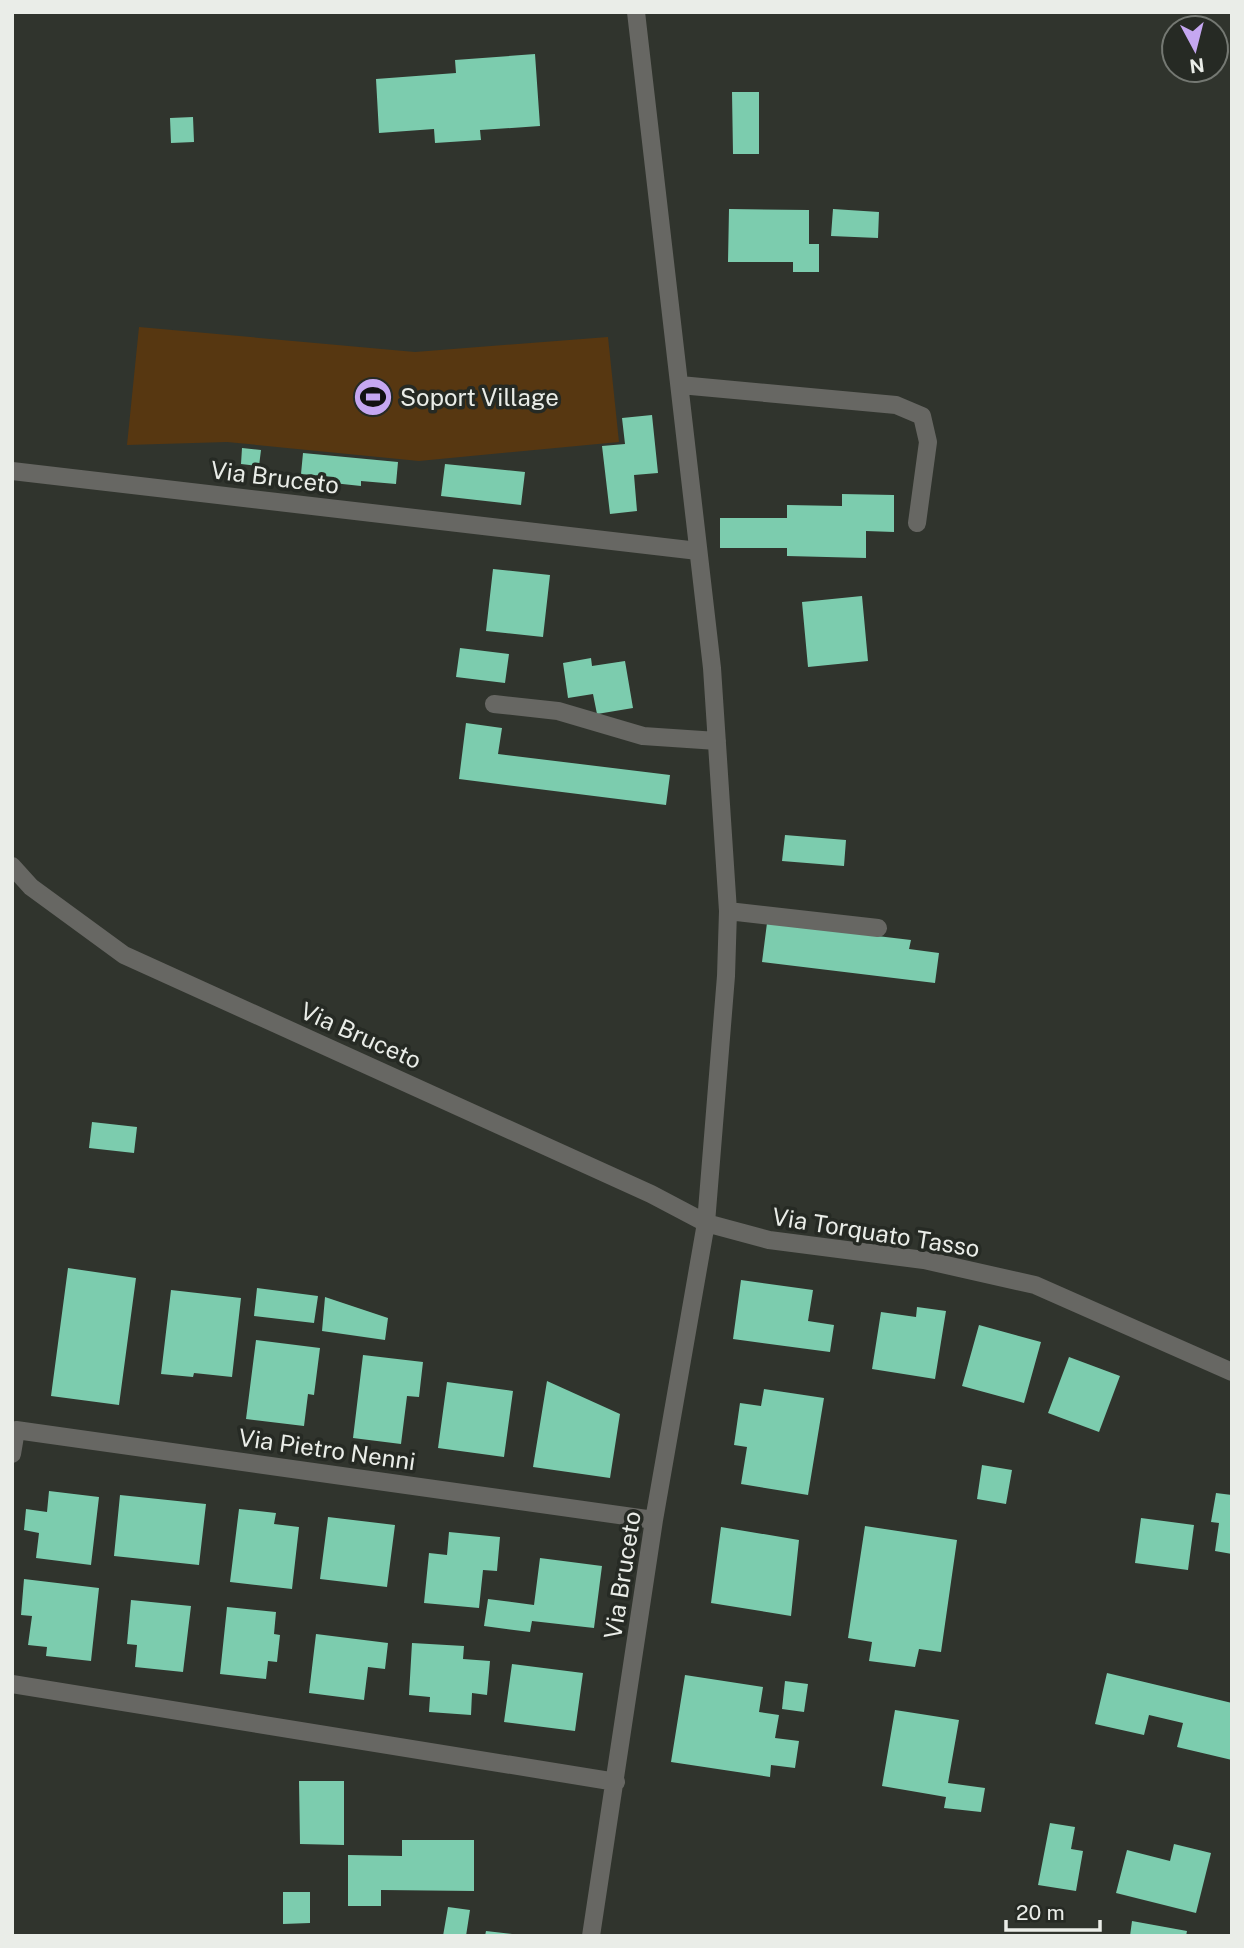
<svg xmlns="http://www.w3.org/2000/svg" width="1244" height="1948" viewBox="0 0 1244 1948" font-family="'Public Sans',sans-serif">
<rect width="100%" height="100%" fill="#30342d"/>
<path fill="#573711" d="M139 327 415 352 608 337 619 442 419 461 227 442 127 445Z"/>
<path fill="#7cccae" d="M535 54 540 126 480 130 481 140 435 143 434 129 379 133 376 79 456 73 455 60Z
M732 92H759V154H733Z
M193 117 194 142 171 143 170 118Z
M729 209 809 210V244H819V272H793V262H728Z
M833 209 879 212 878 238 831 236Z
M652 415 658 473 634 475 637 511 610 514 602 446 625 444 622 418Z
M242 448 261 450 259 466 241 464Z
M303 453 398 462 396 484 361 481V486L333 483 334 477 301 474Z
M445 464 525 472 521 505 441 496Z
M842 494 894 495V532L866 531V558L787 556V548H720V518H787V505L842 506Z
M493 569 550 575 543 637 486 631Z
M862 596 868 661 808 667 802 602Z
M460 648 509 654 505 683 456 677Z
M591 658 592 666 625 661 633 708 597 714 593 694 568 698 563 663Z
M466 723 502 728 498 754 670 775 666 805 459 779Z
M785 835 846 840 844 866 782 861Z
M767 923 911 940 909 949 939 953 935 983 762 962Z
M92 1122 137 1127 134 1153 89 1148Z
M68 1268 136 1278 119 1405 51 1396Z
M741 1280 813 1290 808 1321 834 1325 830 1352 733 1339Z
M257 1288 318 1296 314 1323 254 1316Z
M171 1290 241 1298 232 1377 194 1373 193 1377 161 1374Z
M325 1297 388 1318 385 1340 322 1331Z
M917 1307 946 1311 935 1379 872 1369 881 1312 916 1317Z
M979 1325 1041 1342 1024 1403 962 1386Z
M256 1340 320 1348 314 1395 308 1394 304 1426 246 1419Z
M363 1355 423 1362 419 1397 407 1396 401 1444 353 1438Z
M1069 1357 1120 1376 1099 1432 1048 1413Z
M547 1381 620 1414 610 1478 533 1467Z
M447 1382 513 1391 504 1457 438 1448Z
M764 1389 824 1398 808 1495 741 1484 747 1447 734 1445 740 1403 761 1406Z
M982 1465 1012 1470 1006 1504 977 1499Z
M49 1491 99 1497 91 1565 36 1558 39 1533 24 1530 26 1509 47 1512Z
M1216 1493 1232 1495V1554L1215 1551 1219 1523 1211 1522Z
M120 1495 206 1504 199 1565 114 1556Z
M239 1509 276 1513 274 1524 299 1527 292 1589 230 1582Z
M328 1517 395 1525 387 1587 320 1579Z
M1141 1518 1194 1525 1188 1570 1135 1563Z
M865 1526 957 1540 941 1652 919 1649 915 1667 869 1661 872 1642 848 1638Z
M721 1527 799 1540 791 1616 711 1603Z
M449 1532 500 1537 497 1571 483 1570 479 1608 424 1603 429 1553 447 1555Z
M540 1558 602 1566 594 1628 532 1621 530 1632 484 1626 488 1599 534 1605Z
M24 1579 99 1588 91 1661 46 1656 47 1647 28 1645 32 1616 21 1615Z
M131 1600 191 1606 183 1672 135 1667 137 1645 127 1644Z
M227 1607 276 1612 274 1634 280 1635 277 1662 268 1661 266 1679 220 1674Z
M316 1634 388 1643 385 1669 368 1667 364 1700 309 1693Z
M412 1643 464 1646 463 1659 490 1661 487 1695 472 1693 471 1715 429 1712 430 1697 409 1695Z
M512 1664 583 1673 575 1731 504 1722Z
M1107 1673 1232 1703V1760L1177 1747 1183 1723 1149 1715 1144 1735 1095 1724Z
M685 1675 763 1687 759 1712 779 1715 775 1738 799 1741 795 1768 771 1765 770 1777 671 1762Z
M785 1681 808 1684 804 1712 782 1709Z
M895 1710 959 1720 948 1783 985 1788 981 1812 944 1808 946 1797 882 1786Z
M299 1781H344V1845L300 1844Z
M1050 1823 1075 1827 1071 1849 1083 1851 1076 1891 1038 1885Z
M402 1840H474V1891L381 1890V1906H348V1855L402 1856Z
M1174 1844 1211 1853 1196 1913 1116 1893 1127 1850 1170 1861Z
M283 1892H310V1923L283 1924Z
M448 1907 470 1910 466 1936H443Z
M1132 1921 1187 1931 1186 1936H1130Z
M486 1931 512 1934V1936H485Z"/>
<g fill="none" stroke-linecap="round" stroke-linejoin="round">
<path stroke="#676763" stroke-width="18" d="M680 385 896 405 922 416 928 442 917 523
M12 471 698 551
M494 704 558 711 643 736 717 741
M12 866 31 887 124 955 651 1194 706 1223 769 1240 924 1260 1035 1285 1232 1372
M728 911 878 928
M12 1454 16 1430 654 1520
M12 1684 616 1782
M591 1936 654 1520 706 1223 726 976 728 911 712 668 636 12"/>
</g>
<defs>
<g id="stadium-disc" transform="scale(2.0125)"><circle r="9.5" fill="#c5a7f1" stroke="#262a24"/><path d="M0-5a6.5 5 0 1 0 0 10a6.5 5 0 1 0 0-10ZM-3.5-1.8h7v3.6h-7Z" fill="#111"/></g>
</defs>
<g fill-rule="evenodd">
<use href="#stadium-disc" x="373" y="397"/>
</g>
<g text-anchor="middle" dominant-baseline="central" stroke-width="7" stroke-linejoin="round" paint-order="stroke">
<g font-size="24" fill="#eaede8" stroke="#262a24" text-anchor="start">
<text x="400" y="397">Soport Village</text>
</g>
<g font-size="24" fill="#eaede8" stroke="#262a24">
<text transform="translate(275 477) rotate(7)">Via Bruceto</text>
<text transform="translate(361 1035) rotate(24)">Via Bruceto</text>
<text transform="translate(876 1232) rotate(9)">Via Torquato Tasso</text>
<text transform="translate(327 1449) rotate(8)">Via Pietro Nenni</text>
<text transform="translate(622 1575) rotate(-81)">Via Bruceto</text>
</g>
</g>
<rect width="1244" height="1948" fill="none" stroke="#eaede8" stroke-width="28"/>
<g transform="translate(1195 49) rotate(173)"><circle r="33" fill="#262a24" stroke="#747872" stroke-width="2"/>
<path d="M0-5L12 26L0 18L-12 26Z" fill="#c5a7f1"/>
<text y="-10" font-size="19" font-weight="bold" text-anchor="middle" fill="#eaede8">N</text>
</g>
<path d="M1006 1920v10h94v-10" fill="none" stroke="#eaede8" stroke-width="3.5"/>
<text x="1016" y="1920" font-size="21" fill="#eaede8" stroke="#262a24" stroke-width="5" paint-order="stroke">20 m</text>
</svg>
